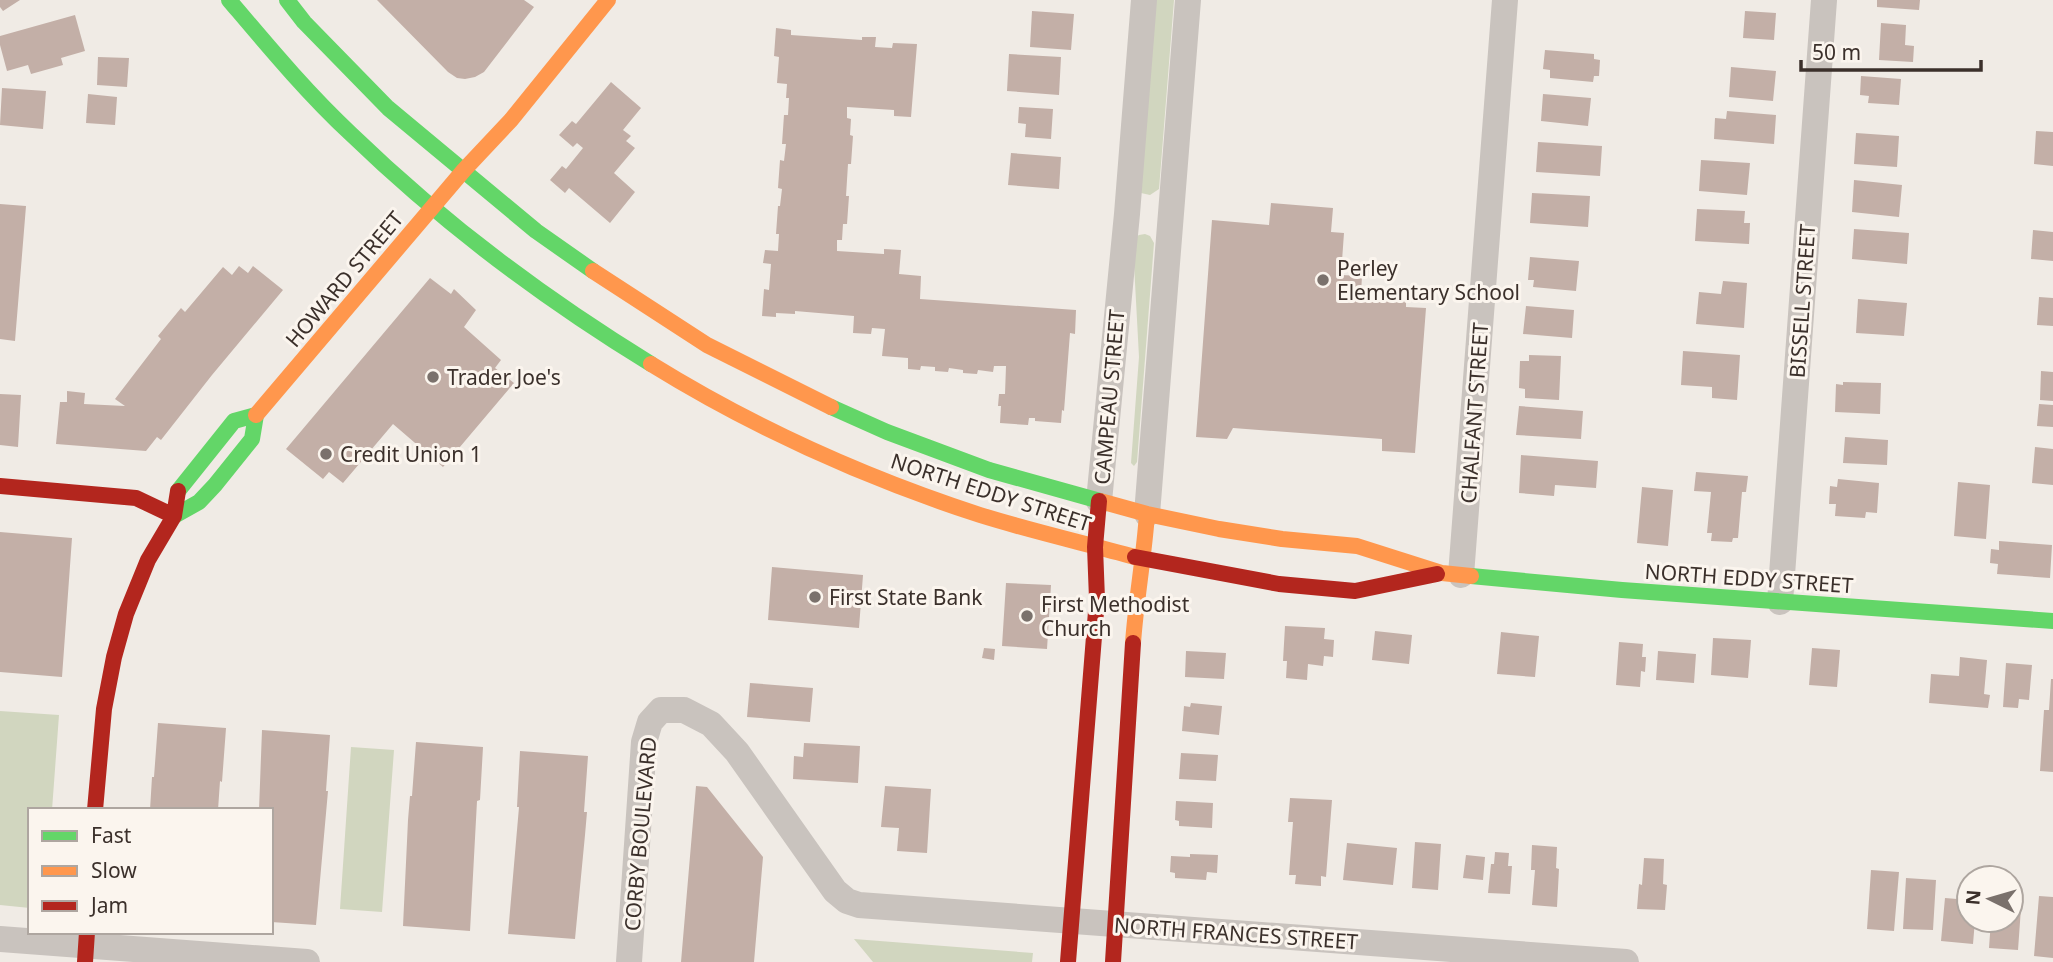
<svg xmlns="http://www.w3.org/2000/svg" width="2053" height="962" viewBox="0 0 2053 962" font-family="'Noto Sans',sans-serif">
<rect width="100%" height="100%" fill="#f0ebe5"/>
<path fill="#d1d6bf" d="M1152 0H1174L1159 189 1150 195 1141 193Z
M1145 234 1150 236 1154 243 1137 462 1134 466 1131 463 1139 357 1133 245 1134 238 1139 235Z
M0 711 59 715 52 810H30V908L0 905Z
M351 747 394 750 382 912 340 909Z
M854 939 1033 953 1032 962H873Z"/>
<path fill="#c3afa7" d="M0 0H20L3 11 0 7Z
M377 0H524L534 7 484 72 475 77 465 79 457 78 448 72Z
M1877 0H1920L1919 10 1877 7Z
M1032 11 1074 14 1071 50 1030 47Z
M1745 11 1776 13 1774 40 1743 38Z
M75 15 85 51 61 58 63 65 31 74 28 65 7 71 0 45V36Z
M1881 23 1906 25 1905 45 1914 46 1913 62 1879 60Z
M776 28 791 30V35L862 40V37H876L875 47 892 48 893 43 917 44 911 117 894 116V110L847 107V118L851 119 850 135 853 136 851 164H848L846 196H849L847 224H843L842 240H837V251L884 254V249L901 250 899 274 921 276 920 299 1076 310 1075 334 1070 333 1064 411 1062 410 1061 423 1035 421V418H1029L1028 425 1000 423 1001 406H998L999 394H1005L1006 366H994L993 372 978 370 977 374 963 373V370L949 368 948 372 935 371V367L921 366 920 370 908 369V358L882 356 885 329 872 328 871 334 853 333 854 316 795 311V314L776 313V317L762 316 764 289 769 290 771 264 763 263 765 250 778 251 779 234H776L778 206H780L782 189 778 188 780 160 784 161 786 144H782L784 115H788L789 98H786L787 84 777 83 779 57 774 56Z
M1545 50 1594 54V59L1600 60 1599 76H1594L1593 82 1550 78V70L1543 69Z
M1009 54 1061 57 1059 95 1007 91Z
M98 57 129 58 127 87 97 85Z
M1731 67 1776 71 1773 101 1729 97Z
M1861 76 1901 79 1899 105 1868 103 1869 96 1860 95Z
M611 82 641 108 623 130 631 136 626 141 635 148 614 173 635 192 610 223 569 188 565 193 550 180 562 166 566 169 583 148 577 143 573 147 559 135 572 121 576 124Z
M2 88 46 91 43 129 0 125Z
M88 94 117 97 115 125 86 123Z
M1543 94 1591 98 1588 126 1541 121Z
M1019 107 1053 109 1051 139 1025 137 1026 124 1018 123Z
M1727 111 1776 115 1774 144 1714 139 1715 118 1726 119Z
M2036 131 2053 132V166L2034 164Z
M1856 133 1899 136 1897 167 1854 164Z
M1538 142 1602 146 1600 176 1536 172Z
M1011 153 1061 157 1059 189 1008 185Z
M1701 160 1750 163 1747 195 1699 191Z
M1854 180 1902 185 1899 217 1852 212Z
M1532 193 1590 196 1588 227 1530 223Z
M1271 203 1333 208 1331 232 1344 233 1341 275 1362 276 1361 294 1406 298V307L1426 308 1415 453 1382 451V439L1233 428 1227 439 1196 437 1212 220 1269 225Z
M0 204 26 206 15 341 0 339Z
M1697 209 1745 211 1744 223H1750L1749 244 1695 241Z
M1854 229 1909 233 1907 264 1852 259Z
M2033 230 2053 232V261L2031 259Z
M1530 257 1579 261 1576 291 1533 287 1534 280H1528Z
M239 266 248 273 253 266 283 290 212 375 161 440 157 437 146 451 56 444 60 402H67V391L85 393 84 404 125 406 115 399 161 339 158 336 181 308 185 312 223 267 232 275Z
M430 278 451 294 454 289 476 310 464 327 501 360 495 368 514 383 443 467 393 424 343 483 329 472 323 479 286 449Z
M1723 281 1747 283 1744 328 1696 324 1699 292 1721 294Z
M2039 297 2053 298V326L2037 325Z
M1858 299 1907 303 1904 336 1856 333Z
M1526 306 1574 310 1572 338 1523 334Z
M1683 351 1740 355 1737 400 1712 398V387L1681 385Z
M1529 355 1561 356 1559 400 1525 398V389L1519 388 1520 361H1529Z
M2041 371 2053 372V401L2040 400Z
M1843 382 1881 383 1880 414 1835 412 1836 384 1843 385Z
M0 394 21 395 18 447 0 445Z
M2039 404 2053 405V427L2037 426Z
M1519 406 1583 411 1581 439 1516 435Z
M1845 437 1888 440 1887 465 1843 463Z
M2035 447 2053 449V485L2032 483Z
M1521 455 1598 461 1596 488 1555 485 1554 496 1519 493Z
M1696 472 1748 476 1746 492H1742L1738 538H1733L1732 542 1711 541 1712 533H1707L1711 492 1694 491Z
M1838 479 1879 483 1877 513 1866 512 1865 518 1835 516 1836 504H1829L1830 486 1837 487Z
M1958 482 1990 485 1986 539 1954 536Z
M1642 487 1673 490 1668 546 1637 543Z
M0 532 72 538 62 677 0 672Z
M1999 541 2052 545 2050 578 1997 574 1998 564 1990 563 1991 549 1999 550Z
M772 567 863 575 859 628 768 620Z
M1006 583 1051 585 1047 649 1002 646Z
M1285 626 1325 628 1324 639 1334 640 1333 657 1324 656 1323 666 1308 664 1307 680 1286 678 1287 661H1283Z
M1375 631 1412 635 1409 664 1372 660Z
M1501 632 1539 636 1535 677 1497 674Z
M1713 638 1751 640 1748 678 1711 675Z
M1619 642 1643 644 1642 657H1646L1645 672 1641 671 1640 687 1616 685Z
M984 648 995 649 994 660 982 658Z
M1812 648 1840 650 1837 687 1809 685Z
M1186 651 1226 653 1224 679 1185 677Z
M1658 651 1696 654 1694 683 1656 680Z
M1960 657 1987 660 1984 694 1990 695 1988 708 1929 703 1931 674 1959 676Z
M2006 663 2032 665 2029 700 2019 699 2018 708 2003 707Z
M2051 679H2053V772L2040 771 2044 710H2049Z
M750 683 813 688 810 722 747 717Z
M1191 703 1222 706 1219 735 1182 731 1184 706 1190 707Z
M158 723 226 728 222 782 220 781 218 810H150L152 777H154Z
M262 730 330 735 326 791H328L316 925 271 922V810H259Z
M416 742 483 747 480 800 477 801 470 931 403 926 408 820 410 796H412Z
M804 743 860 746 858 783 793 779 794 756 803 757Z
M520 751 588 756 584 812H587L585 835 575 939 508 934 519 807H517Z
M1181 753 1218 755 1216 781 1179 779Z
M696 786 707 787 763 857 754 962H681Z
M885 786 931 789 927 853 897 851 899 828 881 827Z
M1290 798 1332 800 1326 877 1321 876V886L1295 884 1296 875H1289L1293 822H1288Z
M1176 801 1213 803 1212 828 1179 826V821L1175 820Z
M1415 842 1441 844 1438 890 1412 888Z
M1347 843 1397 848 1393 885 1343 880Z
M1532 845 1557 847 1556 868 1559 869 1557 907 1532 905 1535 870H1531Z
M1495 852 1509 853 1508 866H1512L1510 894 1488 893 1491 864H1494Z
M1190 854 1218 855 1217 873 1207 872 1206 880 1175 878V873L1170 872 1171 856 1190 857Z
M1466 855 1485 857 1483 880 1463 878Z
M1644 858 1664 859 1663 884 1667 885 1665 910 1637 909 1639 884 1642 885Z
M1871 870 1899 872 1894 931 1867 929Z
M1906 878 1936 880 1933 930 1903 929Z
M2011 893 2022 894 2018 950 1989 948 1991 920H2011Z
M2039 896 2053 897V958L2034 956Z
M1945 898 1969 900V920H1975L1973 944 1941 941Z"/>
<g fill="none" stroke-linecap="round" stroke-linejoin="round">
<path stroke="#c9c3be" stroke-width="26" d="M1099 501 1127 214 1144 0
M1147 514 1188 0
M1461 575 1505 0
M1780 602 1824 0
M0 939 307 962
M629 962 644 742 650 722 661 710H684L711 724 737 752 835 891 847 901 859 905 1626 962"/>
<path stroke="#63d668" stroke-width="16" d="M229 0C268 46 307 93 351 134 442 222 543 298 651 364
M287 0 304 22 388 108 536 231 593 271
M831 407 887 432 989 470 1100 501
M174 516 199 502 215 485 252 439 256 415 234 421 178 491
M1471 576 1622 590 2053 621"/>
<path stroke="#ff974d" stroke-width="16" d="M593 271 707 345 831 407
M651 364C753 427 866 478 980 515 1031 531 1084 543 1135 557
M256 415 464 170 511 120 608 0
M1100 501 1147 514 1219 529 1282 539 1357 546 1442 573 1471 576
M1133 643C1136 600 1144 557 1147 514"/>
<path stroke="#b3261e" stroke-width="16" d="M0 486 136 498 174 516
M1135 557 1279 584 1355 591 1437 574
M95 810 104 709 114 657 126 614 148 560 174 516 178 491
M85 962 87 932
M1068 962 1097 599 1095 547 1099 501
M1113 962 1133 643"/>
</g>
<g fill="#7a716c" stroke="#fbf5ee" stroke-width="2.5">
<circle cx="1323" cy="280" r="7"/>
<circle cx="433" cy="377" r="7"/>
<circle cx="326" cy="454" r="7"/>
<circle cx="815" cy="597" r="7"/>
<circle cx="1027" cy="616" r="7"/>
</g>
<g text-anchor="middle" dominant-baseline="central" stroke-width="6" stroke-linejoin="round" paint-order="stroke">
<g font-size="21" fill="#3b302b" stroke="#fbf5ee" text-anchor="start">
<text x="1337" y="268">Perley<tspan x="1337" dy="24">Elementary School</tspan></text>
<text x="447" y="377">Trader Joe's</text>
<text x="340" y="454">Credit Union 1</text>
<text x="829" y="597">First State Bank</text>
<text x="1041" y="604">First Methodist<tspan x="1041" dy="24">Church</tspan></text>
</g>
<g font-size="21" fill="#3b302b" stroke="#fbf5ee">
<text transform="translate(344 279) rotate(-50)">HOWARD STREET</text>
<text transform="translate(1802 301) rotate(-86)">BISSELL STREET</text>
<text transform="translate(1109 397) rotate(-85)">CAMPEAU STREET</text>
<text transform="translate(1474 413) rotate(-86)">CHALFANT STREET</text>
<text transform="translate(991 492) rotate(18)">NORTH EDDY STREET</text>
<text transform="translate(1749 578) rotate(4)">NORTH EDDY STREET</text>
<text transform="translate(640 834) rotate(-85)">CORBY BOULEVARD</text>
<text transform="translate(1236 933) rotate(4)">NORTH FRANCES STREET</text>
</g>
</g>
<rect x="28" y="808" width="245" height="126" fill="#fbf5ee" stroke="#aea6a0" stroke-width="2"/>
<rect x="42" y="831" width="35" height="10" fill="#63d668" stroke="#aea6a0" stroke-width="2"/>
<text x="91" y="843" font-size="21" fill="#3b302b">Fast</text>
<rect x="42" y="866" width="35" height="10" fill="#ff974d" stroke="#aea6a0" stroke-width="2"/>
<text x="91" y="878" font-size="21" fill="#3b302b">Slow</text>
<rect x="42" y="901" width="35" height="10" fill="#b3261e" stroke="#aea6a0" stroke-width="2"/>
<text x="91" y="913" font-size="21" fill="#3b302b">Jam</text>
<g transform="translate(1990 899) rotate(275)"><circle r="33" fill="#fbf5ee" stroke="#aea6a0" stroke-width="2"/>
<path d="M0-5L12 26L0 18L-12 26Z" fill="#7a716c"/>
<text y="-10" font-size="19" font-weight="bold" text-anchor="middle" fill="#3b302b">N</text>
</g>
<path d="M1801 60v10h180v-10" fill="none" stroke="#3b302b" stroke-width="3.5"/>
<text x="1812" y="60" font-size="21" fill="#3b302b" stroke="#fbf5ee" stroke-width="5" paint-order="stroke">50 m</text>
</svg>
